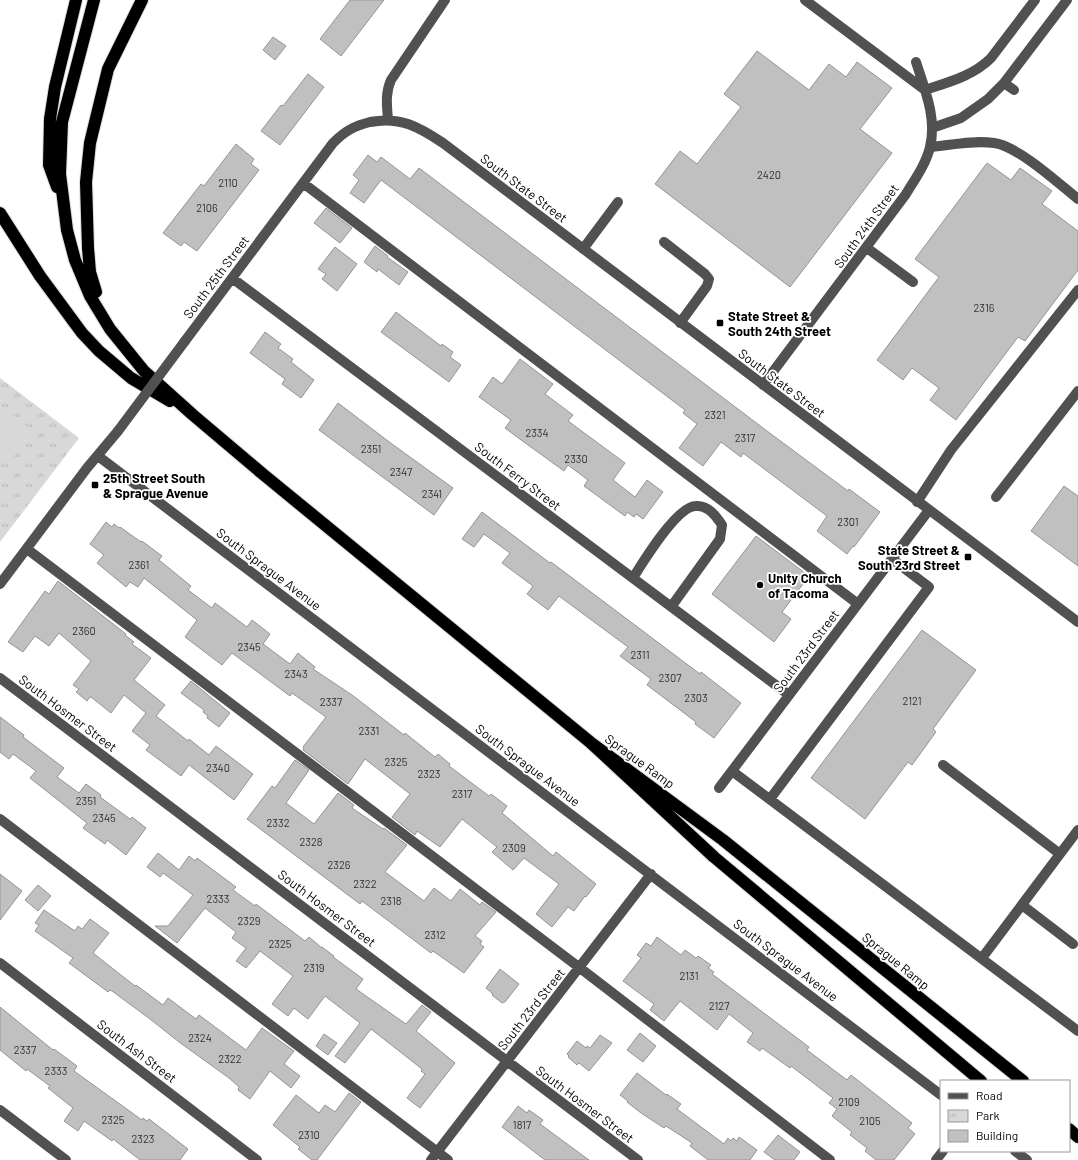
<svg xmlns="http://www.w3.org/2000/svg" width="1078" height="1160" viewBox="0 0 1078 1160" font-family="Barlow,sans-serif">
<defs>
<pattern id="park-tufts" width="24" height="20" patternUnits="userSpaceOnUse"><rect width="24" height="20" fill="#d8d8d8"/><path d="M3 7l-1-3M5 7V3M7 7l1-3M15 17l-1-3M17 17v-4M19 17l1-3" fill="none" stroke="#b8b8b8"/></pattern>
</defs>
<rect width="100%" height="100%" fill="#fff"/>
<path fill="url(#park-tufts)" d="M0 378 79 438 0 542Z"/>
<path fill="#d8d8d8" d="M0 405 33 431 10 461 0 453Z"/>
<path fill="#c0c0c0" stroke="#959595" d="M350 0H384L341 56 320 39Z
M273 37 286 46 275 60 263 50Z
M757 51 809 90 829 64 846 77 857 62 892 88 860 129 892 153 790 287 655 184 680 151 697 164 741 107 724 94Z
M308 74 324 87 280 145 261 131 281 105 283 106Z
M236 144 254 159 251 164 259 170 197 251 184 242 181 246 163 233 201 184 204 186Z
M368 155 377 162 381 157 410 179 419 168 771 434 848 491 849 489 880 512 854 547 853 546 847 554 817 531 827 516 743 453 741 457 721 442 703 466 679 448 697 424 683 413 685 410 381 180 364 203 350 193 359 180 353 175Z
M987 163 1011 180 1020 168 1052 191 1042 204 1078 231V270L1025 341 1018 337 956 420 930 400 939 388 912 368 903 380 877 360 939 277 915 259Z
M326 208 352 228 340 243 314 223Z
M375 246 388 256 387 257 408 272 399 285 378 269 377 272 364 262Z
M335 247 357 264 337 291 322 279 326 274 318 269Z
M396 312 441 346 442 344 453 352 450 357 461 365 449 382 381 332Z
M265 332 281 344 278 348 293 359 291 362 314 380 301 398 282 384 285 379 250 353Z
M520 359 553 384 545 394 573 415 568 421 625 463 613 480 635 497 647 480 663 492 643 519 636 514 634 517 627 512 625 516 584 486 588 480 568 465 564 471 517 437 505 428 511 420 479 397 493 377 502 384Z
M338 403 392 444 453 488 434 515 319 430Z
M1064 486 1078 496V566L1031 531Z
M482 512 550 563 551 562 700 674 701 672 741 703 714 738 695 724 696 722 647 685 651 679 620 656 628 647 559 596 548 610 527 594 533 586 502 563 510 553 484 534 474 547 462 539Z
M106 522 112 527 114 524 119 528 120 527 141 542 142 541 162 556 159 560 191 586 188 590 212 608 215 603 247 627 252 620 270 634 263 644 290 664 298 653 315 667 313 669 352 695 404 735 405 733 435 757 438 754 450 764 449 766 489 796 491 794 507 806 502 813 553 856 556 852 596 884 586 897 585 896 574 911 568 907 552 927 536 914 559 884 524 858 513 870 492 852 497 847 462 819 440 847 417 831 415 835 392 817 410 794 365 759 348 784 303 750 304 748 303 747 326 717 292 693 290 696 232 653 222 665 185 637 197 620 144 578 138 587 130 582 126 587 97 563 104 555 90 544Z
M756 536 809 576 782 612 791 619 774 642 712 594Z
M58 581 126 634 125 635 134 642 132 644 151 658 134 680 165 705 156 716 188 741 189 739 209 755 216 746 253 774 234 800 189 765 181 776 146 750 150 745 132 731 146 713 124 695 111 713 91 697H90L87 701 76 692 79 689 73 685 91 661 59 633 49 646 35 636 23 652 8 642 45 591 49 594Z
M922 630 976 670 933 729 936 732 912 765 908 762 865 819 811 778Z
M191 681 230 713 219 727 207 718 208 716 203 712 204 710 181 693Z
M0 717 24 735 23 737 64 768 57 777 79 793 86 784 101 795 100 797 130 819 132 817 146 828 126 855 107 840 105 844 83 828 87 823 30 778 36 771 13 754 9 759 0 752Z
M295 760 309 770 286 803 314 824 338 793 354 805 352 808 383 829 384 828 407 845 385 872 424 901 434 888 451 901 460 889 480 905 482 902 496 912 475 936 482 941 480 944 484 947 464 973 433 951 431 953 362 901 360 904 247 819 272 786 275 788Z
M158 853 179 870 189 856 195 861 197 858 236 887 233 890 255 906 256 904 305 941 309 937 322 948V947L334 956 333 957 363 979 356 989 406 1024 422 1005 431 1012 416 1031 455 1063 420 1108 407 1098 425 1074 421 1071 422 1069 371 1029 345 1063 335 1056 360 1023 325 996 308 1019 294 1008 288 1016 272 1004 293 976 260 951 246 968 236 961 246 948 232 938 236 932 205 908 177 943 155 926H168L193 895 163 873 160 877 147 867Z
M0 874 22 891 0 920Z
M38 885 51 896 38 911 25 900Z
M44 910 75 931 78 926 82 929 90 919 109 933 93 953 135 986 136 985 163 1005 168 998 196 1019 199 1015 246 1050 262 1028 294 1051 284 1064 300 1076 291 1088 270 1071 250 1099 238 1090 239 1087 229 1078 179 1042 150 1019 112 991 110 990 108 992 69 963 73 958 35 931 39 925 35 923Z
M657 937 681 955 685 950 696 958 698 956 711 965 708 968 714 972 712 974 809 1047 807 1050 847 1080 851 1075 912 1123 908 1128 915 1134 894 1160H876L865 1151 867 1148 850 1135 852 1132 832 1116 837 1109 829 1103 833 1098 791 1066 790 1068 762 1048 760 1051 747 1042 753 1033 729 1014 717 1030 680 1001 664 1021 650 1010 654 1004 623 981 641 958 637 955 646 943 651 946Z
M500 969 519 984 505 1002H504L502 1003 492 995 493 994 486 988Z
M0 1007 53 1050 54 1049 77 1066 74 1071 142 1120 143 1118 147 1121 149 1119 188 1149 180 1160H140L113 1139 112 1141 84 1121 78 1131 64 1121 73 1108 48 1088 50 1086 27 1069 26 1071 0 1050Z
M640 1033 656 1046 643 1062 627 1050Z
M324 1034 337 1043 328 1055 316 1046Z
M600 1035 612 1043 589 1071 579 1063 577 1065 568 1057 569 1056 567 1054 577 1041 586 1048 587 1046 590 1048Z
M637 1073 666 1095 667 1094 681 1104 677 1109 724 1144 728 1138 731 1141 733 1138 737 1141 739 1137 757 1150 750 1160H708L690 1146 692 1143 666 1126 664 1128 641 1113 627 1102 628 1101 620 1095Z
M349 1093 361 1102 317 1160H312L298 1149 300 1147 295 1143 273 1125 296 1095 319 1113 325 1105 335 1112Z
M518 1106 527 1113 529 1110 543 1120 540 1124 589 1160H545L502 1127Z
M778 1135 800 1152 794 1160H775L764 1152Z"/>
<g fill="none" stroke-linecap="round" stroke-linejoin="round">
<g stroke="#dbdbdb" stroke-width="14">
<path id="highway" d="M94 0 62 122 60 174 67 230 75 260 90 296 110 329 144 371 193 415 264 475 590 742
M57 187 49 165 50 119 55 87 76 0
M0 213 40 276 82 333 99 351 131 378 170 401
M96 292 90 272 88 248 86 182 90 143 108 69 142 0
M981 1081 714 857 590 742 723 840 1023 1081
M1069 1129 1078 1137"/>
</g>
<path stroke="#515151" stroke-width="10" d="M805 0 925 90C949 82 973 76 991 58L1035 0
M1004 83 1014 90
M388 120C387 106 385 93 391 80L445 0
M932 128 961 118 988 99 1004 83 1067 0
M930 147C951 145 973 140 994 143 1018 146 1058 183 1078 199
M303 183 858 604
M664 242 705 274 709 279 707 286 680 323
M867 248 913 282
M583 249 618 202
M232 278 789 695
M185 341 333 143C345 131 354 126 370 122 400 116 419 127 443 143L1078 622
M763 385 906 194C915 179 926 164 930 147 937 118 925 90 916 62
M98 456 941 1095
M996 497 1078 391
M917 502 951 450 1078 290
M27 549 580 968 830 1160
M633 578C643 562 677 506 696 506 708 505 716 516 722 525L720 539 671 607
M0 584 87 468 118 431
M0 678 638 1160
M943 765 1060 854
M732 771 1078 1031
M719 788 929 510
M770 799 929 587 892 559
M0 819 448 1160
M1022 905 1073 944
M982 958 1078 830
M0 963 257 1160
M0 1110 66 1160
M1015 1151 1027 1160
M431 1160 651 874
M936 1160 943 1151"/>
<use href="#highway" stroke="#000" stroke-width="12"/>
<path stroke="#515151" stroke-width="10" d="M118 431 185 341"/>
</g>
<g fill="#000" stroke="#fff" stroke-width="1.5">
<rect x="716" y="319" width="8" height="8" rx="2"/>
<rect x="91" y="481" width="8" height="8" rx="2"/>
<rect x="964" y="553" width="8" height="8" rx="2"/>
<circle cx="760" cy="585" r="4"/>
</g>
<g text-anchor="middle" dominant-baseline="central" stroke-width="3.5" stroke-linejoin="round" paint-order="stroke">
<g font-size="11" fill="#303030">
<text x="769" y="174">2420</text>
<text x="228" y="182">2110</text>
<text x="207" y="207">2106</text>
<text x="984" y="307">2316</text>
<text x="715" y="414">2321</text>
<text x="537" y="432">2334</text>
<text x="745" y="437">2317</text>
<text x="371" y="448">2351</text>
<text x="576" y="458">2330</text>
<text x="401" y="471">2347</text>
<text x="432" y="493">2341</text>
<text x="848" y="521">2301</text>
<text x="139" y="564">2361</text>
<text x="84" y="630">2360</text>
<text x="249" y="646">2345</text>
<text x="640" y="654">2311</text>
<text x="296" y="673">2343</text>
<text x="670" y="677">2307</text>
<text x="696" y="697">2303</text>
<text x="912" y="700">2121</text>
<text x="331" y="701">2337</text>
<text x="369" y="730">2331</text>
<text x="396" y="761">2325</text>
<text x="218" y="767">2340</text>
<text x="429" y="773">2323</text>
<text x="462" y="793">2317</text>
<text x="86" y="800">2351</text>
<text x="104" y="817">2345</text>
<text x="278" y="822">2332</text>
<text x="311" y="841">2328</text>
<text x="514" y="847">2309</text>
<text x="339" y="864">2326</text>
<text x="365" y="883">2322</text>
<text x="218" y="898">2333</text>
<text x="391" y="900">2318</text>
<text x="249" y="920">2329</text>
<text x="435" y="934">2312</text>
<text x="280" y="943">2325</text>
<text x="314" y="967">2319</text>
<text x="689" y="975">2131</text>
<text x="719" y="1005">2127</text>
<text x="200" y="1037">2324</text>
<text x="25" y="1049">2337</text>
<text x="230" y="1058">2322</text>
<text x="56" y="1070">2333</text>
<text x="849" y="1101">2109</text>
<text x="113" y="1119">2325</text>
<text x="870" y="1120">2105</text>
<text x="522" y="1124">1817</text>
<text x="309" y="1134">2310</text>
<text x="143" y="1138">2323</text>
</g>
<g font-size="13" fill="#000" stroke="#fff">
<text transform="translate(524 188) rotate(37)">South State Street</text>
<text transform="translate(866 226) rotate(-54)">South 24th Street</text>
<text transform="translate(216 277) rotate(-53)">South 25th Street</text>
<text transform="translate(782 383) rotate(37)">South State Street</text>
<text transform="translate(518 476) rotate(37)">South Ferry Street</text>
<text transform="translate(269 569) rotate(37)">South Sprague Avenue</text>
<text transform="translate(806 651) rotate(-53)">South 23rd Street</text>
<text transform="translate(68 713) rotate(37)">South Hosmer Street</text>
<text transform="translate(640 761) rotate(36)">Sprague Ramp</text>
<text transform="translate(528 765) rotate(37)">South Sprague Avenue</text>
<text transform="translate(327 908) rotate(37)">South Hosmer Street</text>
<text transform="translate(786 960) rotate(37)">South Sprague Avenue</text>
<text transform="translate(896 961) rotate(39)">Sprague Ramp</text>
<text transform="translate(531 1009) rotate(-52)">South 23rd Street</text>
<text transform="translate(137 1051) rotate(37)">South Ash Street</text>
<text transform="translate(585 1104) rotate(37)">South Hosmer Street</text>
</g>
<g font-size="13" font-weight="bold" fill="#000" stroke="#fff" text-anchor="start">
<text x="728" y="316">State Street &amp;<tspan x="728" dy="15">South 24th Street</tspan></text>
<text x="103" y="478">25th Street South<tspan x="103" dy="15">&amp; Sprague Avenue</tspan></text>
<text x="960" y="550" text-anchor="end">State Street &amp;<tspan x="960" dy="15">South 23rd Street</tspan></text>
<text x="768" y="578">Unity Church<tspan x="768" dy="15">of Tacoma</tspan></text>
</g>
</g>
<rect x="940" y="1080" width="130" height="72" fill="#ffffff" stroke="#999999"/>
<rect x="948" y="1093" width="20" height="6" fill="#515151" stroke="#999999"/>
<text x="976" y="1100" font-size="12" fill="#000000">Road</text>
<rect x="948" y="1110" width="20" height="12" fill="url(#park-tufts)" stroke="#999999"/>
<text x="976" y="1120" font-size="12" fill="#000000">Park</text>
<rect x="948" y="1130" width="20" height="12" fill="#c0c0c0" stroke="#999999"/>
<text x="976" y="1140" font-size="12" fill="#000000">Building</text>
</svg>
